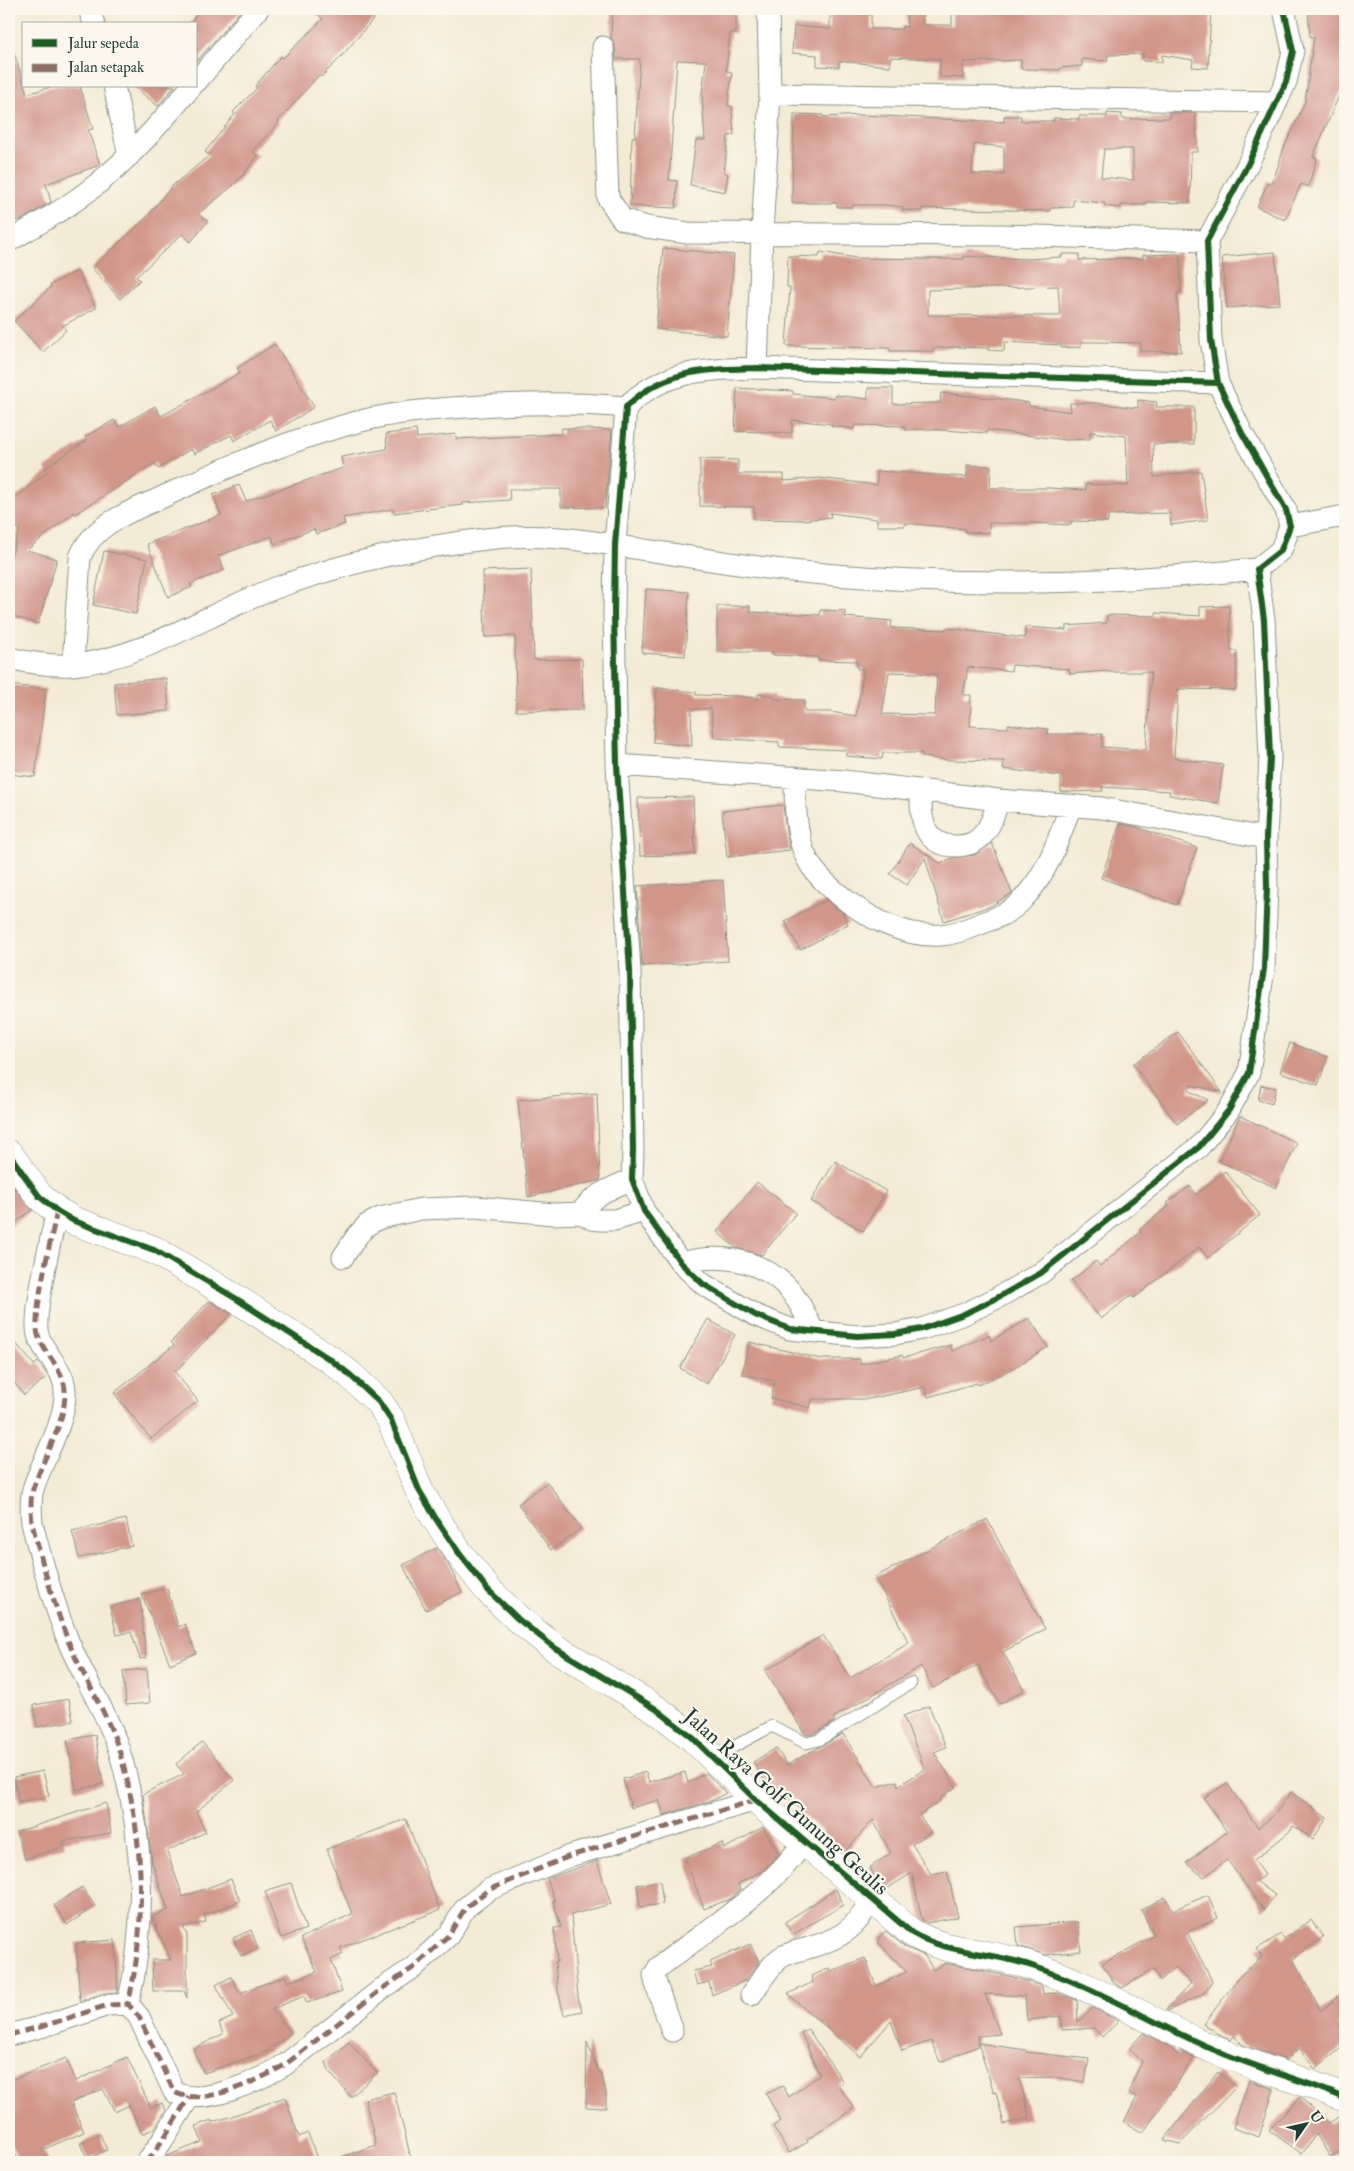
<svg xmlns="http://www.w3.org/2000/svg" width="1354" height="2171" viewBox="0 0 1354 2171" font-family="'IM FELL Double Pica',serif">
<rect width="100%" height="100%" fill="#fbf7ec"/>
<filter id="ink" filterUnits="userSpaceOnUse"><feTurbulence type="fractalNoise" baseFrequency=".02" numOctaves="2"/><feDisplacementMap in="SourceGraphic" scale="10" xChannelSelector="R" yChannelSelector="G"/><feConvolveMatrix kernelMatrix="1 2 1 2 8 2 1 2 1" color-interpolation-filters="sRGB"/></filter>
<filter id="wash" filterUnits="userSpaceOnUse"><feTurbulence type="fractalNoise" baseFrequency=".0096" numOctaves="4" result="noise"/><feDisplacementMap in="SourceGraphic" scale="20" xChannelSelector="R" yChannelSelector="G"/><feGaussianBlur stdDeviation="1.12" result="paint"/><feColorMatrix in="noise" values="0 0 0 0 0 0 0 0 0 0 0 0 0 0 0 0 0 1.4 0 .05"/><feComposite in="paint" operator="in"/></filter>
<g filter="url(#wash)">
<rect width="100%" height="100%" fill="#f3ebd4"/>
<g id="blocks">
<path fill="#d1958a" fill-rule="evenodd" d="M200 9H242L196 62V24H190Z
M312 9H382L340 58 321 77 319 75 278 121 279 123 252 151 258 156 236 183 198 214 208 221 191 242 182 234 136 277 140 280 120 299 92 268 146 218 172 186 210 155 205 152 235 114 233 112 257 88 255 86 281 56 283 58 323 19Z
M612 9H736V33H730L726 71 732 72 728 106H732L734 135 728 136 724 173 728 174 725 192 690 185 696 140H705L702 95 706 61 677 60 669 180 677 181 676 208 630 206 632 137H635L640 59H616L615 46 611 38Z
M830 9H871V29H902V26L907 27 906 9H922L923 25H952V9H1211L1208 68 1192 67 1193 60 1162 55V62L1143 61V54L1108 55 1107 61 1082 59V66L1060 68V70L1021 69V60L963 62V78L940 77V59L890 57V66L839 61V67L817 66V55L792 53 794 26 830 29Z
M1308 9H1345V93H1340L1313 157 1317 158 1308 187 1301 184 1285 220 1257 207 1268 182 1272 184 1284 148 1305 102 1314 37H1310Z
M12 46 27 94 54 86H80L93 129 88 130 100 165 46 184 51 202 21 220 9 222V47Z
M133 86H175L158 106Z
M1107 113 1122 114V119L1170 118 1169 113H1195L1198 152H1191L1190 203 1146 202V205H1121V208L1105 206V203L1073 200V207L1050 208V211L922 208V211L902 210 903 207 885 205H853V207H837V203H792L794 114 823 115V117L862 115 1004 122V116H1021V121H1054V118L1079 119V116H1107ZM974 144 1004 147V175L972 174ZM1104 149H1133V180L1101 177Z
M663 248 734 255 727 336 656 329Z
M820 252 856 258 931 259H964V256L1027 259 1062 257V254H1079V260L1115 259V258L1143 259V255L1180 254 1181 292 1177 293 1181 352 1140 351 1141 343 1098 342H1081V347L1061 348V345L1005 342 1004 351 988 350V348L956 347 933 348V351H890V348L786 346 790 287H787L788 256 819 257ZM1058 286 1060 316 928 315V290Z
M1275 252 1280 304 1227 308 1222 257Z
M77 271 96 308 62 326 66 330 43 352 14 321 51 287 50 285Z
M275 344 314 407 276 431 270 420 234 441 231 435 194 454 191 449 158 469 155 463 75 514 74 512 27 550 57 559 38 624 9 615V564L19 530 9 517V503L47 472 45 468 87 440 85 437 114 420 119 427 155 406 161 416 240 373 237 368Z
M737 388 793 391V394L835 398 836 395 868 399V388H893V404L940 403 941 393 1010 400 1029 403V406L1071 412 1070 403H1095L1138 408V400L1157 402 1156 407H1194V444H1153L1154 477 1201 471 1208 520 1171 525 1170 513 1108 515V522L1071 521V525L1032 523H989V533L965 532V529L905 523V526H877V519L830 513 831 517 804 520 754 519V507L700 506V459L738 460V474H784V481L820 478 877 485V471L967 477V465L991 466 990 488H1048L1086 490V484L1128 486 1126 436 1090 432V439L1066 440 987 430V433L929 429 905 430V426L855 425 854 429 831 426 832 424 792 420V433L735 431Z
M562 428 612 430 605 508 561 507V489H509L510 500 463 503V505L394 513 393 509 343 518 345 524 316 534 314 529 274 544 272 536 218 556 224 570 190 584 192 587 168 597 147 544 221 515 213 495 239 485 246 501 343 468 341 457 387 449 386 434 416 430 417 438 456 434V439L562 434Z
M104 551 147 559 136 614 93 605Z
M531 569 534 660 582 659 583 710 516 711 515 636 485 637 483 571Z
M646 589 689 592 685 656 642 653Z
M717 606H750V612L820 615V610L845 611V617L892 621 891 628 945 630 946 628 1025 638V627L1066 630V626L1107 623V615L1156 616V613L1200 616V607L1229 606 1231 651H1237L1236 690 1178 689 1174 758 1223 765 1218 803 1169 795 1170 791 1102 787 1103 791 1061 792V776L1003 769 1004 761 948 760 922 757V753H883L882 759 846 756V750L779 747V742L714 738 711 708 691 710 692 746 653 742 657 688 696 692V695L739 696 758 699V694L774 696V699L804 700V712H830L856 716 864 669H857V661L818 660V657L773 655V652H717ZM1012 665 1069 669 1070 674 1107 671V672H1151L1146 750 1102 747V734H1047L1048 729 1008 724V728L970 726 971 695H963L968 667 1011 671ZM889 672 937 674 935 715 882 714Z
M166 678 169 711 117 715 114 683Z
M9 685 46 689 35 777 9 774Z
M693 797 695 854 640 856 638 798Z
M783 805 786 831 790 850 727 857 722 811Z
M1120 824 1136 827 1197 848 1177 905 1101 878Z
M910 843 940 863 952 858 975 855 992 843 1012 893 991 906 944 921 925 858 907 885 890 874Z
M723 880 728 961 642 966 637 886Z
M826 900 843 913 848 924 800 950 785 921Z
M1178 1032 1222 1092 1191 1085 1189 1091 1208 1100 1177 1124 1133 1064Z
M1290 1043 1328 1057 1318 1085 1280 1072Z
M1261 1085 1276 1088 1272 1104 1258 1100Z
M597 1093 600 1180 528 1197 518 1100Z
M1240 1116 1297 1143 1276 1188 1219 1161Z
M835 1161 886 1191 863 1231 811 1201Z
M1225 1171 1260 1215 1208 1258 1199 1247 1134 1298 1131 1295 1101 1319 1071 1281 1096 1261 1100 1266 1141 1232 1139 1230 1169 1206 1167 1203 1190 1186 1196 1195Z
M9 1181 32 1210 9 1227Z
M757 1182 796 1213 762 1255 736 1248 717 1232Z
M209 1301 231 1314 175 1372 198 1401 151 1439 114 1393 174 1345 171 1342Z
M1029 1318 1048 1347 1010 1370 978 1385 977 1383 928 1397 925 1387 869 1399H812L810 1408 771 1398 775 1381 742 1374 749 1342 821 1359H860V1364L902 1355 903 1358 951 1345 952 1351 989 1335 991 1341Z
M708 1319 735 1335 707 1384 680 1368Z
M9 1335 34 1365 38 1362 48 1376 24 1395 9 1376Z
M547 1482 581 1528 551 1550 518 1504Z
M126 1519 132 1546 79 1558 72 1531Z
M987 1519 1045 1629 1003 1652 1024 1690 1000 1704 978 1665 933 1688 921 1666 833 1718 835 1721 816 1733 807 1735 804 1733 765 1671 823 1635 850 1678 909 1643 875 1577Z
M437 1548 448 1564 462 1592 426 1610 403 1565Z
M167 1588 178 1627 185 1624 196 1653 170 1664 142 1595Z
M140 1599 146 1658 140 1659 131 1632 117 1635 110 1607Z
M147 1669 150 1703 126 1705 123 1671Z
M69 1699 73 1721 37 1727 34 1705Z
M929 1706 946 1747 934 1752 956 1787 940 1798 942 1800 919 1815 931 1832 912 1844 931 1874 947 1871 958 1917 927 1923 922 1920 912 1873 885 1890 879 1884 869 1868 891 1853 873 1820 845 1852 804 1815 791 1797 787 1800 783 1796 779 1799 772 1793 753 1762 776 1748 787 1765 843 1734 876 1787 897 1781 898 1786 925 1769 903 1716Z
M95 1735 103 1784 76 1790 67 1740Z
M202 1742 234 1780 196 1812 206 1832 167 1851 183 1897 231 1879 240 1901 204 1915 206 1922 183 1927 187 1935V1998L184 1991H153L152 1960H171L152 1917 168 1910 152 1862 143 1794 184 1774 176 1764Z
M43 1771 49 1796 19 1802 14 1777Z
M646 1772 649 1782 685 1772 688 1783 706 1773 726 1793 713 1800 664 1815 659 1800 631 1808 623 1779Z
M1227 1783 1258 1828 1275 1814 1291 1792 1327 1818 1313 1839 1293 1826 1289 1832 1254 1860 1265 1875 1256 1881 1275 1895 1264 1910 1227 1860 1204 1877 1186 1863 1227 1832 1204 1798Z
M106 1803 111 1833 64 1841 65 1846 25 1859 16 1832Z
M406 1819 440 1910 340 1948 343 1954 331 1960 342 1992 307 2003 304 1996 272 2009 291 2033 268 2051 204 2073 193 2049 223 2034 219 2023 233 2017 216 1985 231 1977 240 1993 285 1976 288 1982 317 1972 301 1938 352 1914 327 1849Z
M763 1827 779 1854 763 1870 738 1884 740 1890 730 1899 704 1909 685 1858 722 1843 724 1849Z
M597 1861 611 1904 571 1915 578 1997 582 2011 564 2015 557 1987 555 1962H557L554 1928 561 1927 553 1901H555L547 1879Z
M660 1881 663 1904 640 1907 637 1885Z
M291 1883 306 1929 281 1938 265 1891Z
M82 1887 95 1906 67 1925 54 1905Z
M836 1889 843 1905 792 1935 785 1922Z
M1208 1895 1218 1918 1187 1932 1212 1981 1204 1993 1168 2011 1166 2010 1191 1983 1175 1967 1160 1981 1154 1969 1122 1988 1114 1983 1102 1964 1154 1935 1141 1910 1165 1897 1173 1910Z
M1311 1920 1323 1937 1293 1959 1321 2011 1345 1990V2018L1338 2025 1345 2033V2045L1315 2069 1299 2048 1286 2060 1243 2045 1234 2036 1231 2040 1223 2037 1204 2024 1239 1977 1262 1957 1257 1949 1281 1934 1284 1939Z
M1078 1922 1081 1951 1046 1955 1018 1946 1016 1927Z
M251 1930 258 1948 241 1956 233 1938Z
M886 1931 905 1947 925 1956 933 1970 946 1963 1013 1977 1042 1986 1043 1994 1058 1993 1077 2000 1078 2022 1093 2008 1119 2021 1102 2037 1094 2028 1062 2030 1061 2016 1027 2020 1025 1996 985 1994 1000 2034 978 2036V2046L940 2062 931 2041 902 2051 891 2021 860 2057 788 1994 813 1982 811 1976 830 1968 831 1971 865 1958 876 1986 907 1972 879 1943V1937Z
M115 1940 118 1992 104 1993 80 2001 76 1943Z
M750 1944 759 1962 746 1980 712 1995 709 1982 697 1985 693 1971 712 1967 710 1962Z
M808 2029 843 2082 838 2085 854 2108 807 2140 808 2142 789 2153 773 2126 781 2121 766 2094 783 2086 789 2097 820 2075 801 2033Z
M1143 2033 1169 2046 1178 2055 1180 2051 1194 2058 1143 2133 1124 2122 1137 2097 1128 2093 1142 2061 1129 2049Z
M349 2042 377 2073 351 2097 330 2073 326 2062Z
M587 2042 599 2073H601L606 2093V2108L586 2107Z
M978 2043 1026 2050V2052L1089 2059 1085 2082 1054 2077 1019 2078 1030 2118 1004 2124 996 2092 994 2093Z
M127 2057 151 2108 162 2103 166 2110 155 2128 142 2134 129 2105 115 2112 103 2089 71 2102 84 2132 42 2150 49 2162H19L9 2139V2081L66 2058 76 2081Z
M1218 2072 1236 2087 1180 2144 1164 2140Z
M1249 2080 1274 2089 1259 2137 1233 2128Z
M394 2092 412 2162H333L332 2160 376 2145 365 2099Z
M285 2097 299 2137 308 2133 318 2162H162L167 2156 202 2142 196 2126 211 2120 212 2122 229 2117Z
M1300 2097 1329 2123 1345 2113V2148L1330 2157 1316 2134 1302 2154 1269 2130Z
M100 2134 107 2150 88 2159 80 2144Z"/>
</g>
</g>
<g filter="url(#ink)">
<use href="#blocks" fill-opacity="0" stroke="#899484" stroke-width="1"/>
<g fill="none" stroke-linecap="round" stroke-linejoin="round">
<g stroke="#899484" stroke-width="13">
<path id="service" d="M713 1758 772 1726 806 1743 819 1740 911 1683"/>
</g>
<g stroke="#899484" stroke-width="23">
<path id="minor" d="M89 9 94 24
M603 47 608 198 622 219 646 227 688 233 1001 235 1207 241
M196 82 258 9
M114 86 129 156
M770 94 1277 102
M9 241C38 224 69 207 96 185 132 156 162 121 192 86
M757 368 762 234 770 94 768 9
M1218 383 757 368C706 370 664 369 626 407L615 545 614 612 617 765 630 971 633 1150 632 1179 644 1211 681 1263 703 1284 755 1315 790 1329 857 1336 895 1334 922 1329 964 1314 995 1299 1041 1273 1199 1147 1229 1110 1249 1073 1264 968 1267 887 1266 838 1270 757 1264 620 1257 569 1281 550 1290 526 1286 510 1242 433 1218 383 1211 340 1207 241 1247 166 1286 82 1293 51 1284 9
M1290 526 1345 516
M9 658C30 663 51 666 72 665 145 659 213 610 281 586 348 562 415 547 486 539 535 533 578 539 626 547 681 555 735 565 791 571 945 587 1102 585 1257 569
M73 665 80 557C94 522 135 510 167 495 230 465 296 437 365 420 398 412 433 409 467 407 520 403 572 402 626 407
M617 765 844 781 999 800 1102 808 1266 838
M795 777C795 805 795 834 807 859 814 873 826 884 837 893 864 916 904 938 941 935 955 934 971 928 985 922 999 917 1013 911 1023 899 1048 873 1059 838 1071 805
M921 791C920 819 923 847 958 846 970 845 978 842 985 832 992 824 995 810 999 800
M57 1211C52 1235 32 1315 38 1335 45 1357 67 1370 65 1396 63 1428 43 1458 33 1489 30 1500 31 1512 32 1523 42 1563 54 1605 69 1643 85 1681 110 1717 121 1757 144 1837 147 1924 128 2004
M581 1213C593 1194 612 1188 632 1179
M343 1257 357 1236 367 1225 380 1218 421 1209 476 1207 554 1214 581 1213 592 1219 601 1220H615L644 1211
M681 1263C717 1253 757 1258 785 1285 798 1298 806 1315 813 1331
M751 1995C760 1983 768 1967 780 1958 788 1953 796 1951 805 1949 836 1940 857 1931 870 1899
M672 2031 656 1984 654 1975 659 1967C706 1930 772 1891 804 1841
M9 2035 44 2026 108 2005 128 2004 139 2017 174 2092C203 2108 260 2080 286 2064L383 1988 413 1968 449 1935 465 1908 488 1890 570 1856 756 1800
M147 2162 164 2138 189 2097"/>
</g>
<g stroke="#899484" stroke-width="29">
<path id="secondary" d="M9 1154 39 1196 57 1211 74 1221 154 1250 235 1298 331 1360 349 1374 379 1402 391 1420 419 1490 436 1519 459 1553 488 1590 518 1619 555 1648 656 1709 693 1738 756 1800 912 1933C948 1954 992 1952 1032 1966 1096 1987 1155 2025 1217 2051 1259 2069 1304 2080 1345 2098"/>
</g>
<use href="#service" stroke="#fff" stroke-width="11"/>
<use href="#minor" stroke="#fff" stroke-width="21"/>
<use href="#secondary" stroke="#fff" stroke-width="28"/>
<path stroke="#8d6e63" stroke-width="5" stroke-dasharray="10 5" stroke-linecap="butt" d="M57 1211C52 1235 32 1315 38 1335 45 1357 67 1370 65 1396 63 1428 43 1458 33 1489 30 1500 31 1512 32 1523 42 1563 54 1605 69 1643 85 1681 110 1717 121 1757 144 1837 147 1924 128 2004
M9 2035 44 2026 108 2005 128 2004 139 2017 174 2092C203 2108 260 2080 286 2064L383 1988 413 1968 449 1935 465 1908 488 1890 570 1856 756 1800
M147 2162 164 2138 189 2097"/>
<g stroke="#fbf7ec" stroke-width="9">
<path id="cycleway" d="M1218 383 757 368C706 370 664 369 626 407L615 545 614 612 617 765 630 971 633 1150 632 1179 644 1211 681 1263 703 1284 755 1315 790 1329 857 1336 895 1334 922 1329 964 1314 995 1299 1041 1273 1199 1147 1229 1110 1249 1073 1264 968 1267 887 1266 838 1270 757 1264 620 1257 569 1281 550 1290 526 1286 510 1242 433 1218 383 1211 340 1207 241 1247 166 1286 82 1293 51 1284 9
M9 1154 39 1196 57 1211 74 1221 154 1250 235 1298 331 1360 349 1374 379 1402 391 1420 419 1490 436 1519 459 1553 488 1590 518 1619 555 1648 656 1709 693 1738 756 1800 912 1933C948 1954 992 1952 1032 1966 1096 1987 1155 2025 1217 2051 1259 2069 1304 2080 1345 2098"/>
</g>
<use href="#cycleway" stroke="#1b5e20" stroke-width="6"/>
</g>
</g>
<g text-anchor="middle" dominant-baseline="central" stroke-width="4.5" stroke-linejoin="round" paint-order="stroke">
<g font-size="21" fill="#1f3d34" stroke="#fbf7ec">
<text transform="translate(786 1802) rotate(42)">Jalan Raya Golf Gunung Geulis</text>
</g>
</g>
<rect width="1354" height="2171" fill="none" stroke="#fbf7ec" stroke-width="30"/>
<rect x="22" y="22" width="175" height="65" fill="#fbf7ec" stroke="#a3ada2"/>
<rect x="32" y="39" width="25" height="8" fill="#1b5e20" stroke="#a3ada2"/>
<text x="68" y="48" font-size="15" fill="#1f3d34">Jalur sepeda</text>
<rect x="32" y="64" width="25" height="8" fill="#8d6e63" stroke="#a3ada2"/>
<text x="68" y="72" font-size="15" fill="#1f3d34">Jalan setapak</text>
<g transform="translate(1306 2124) rotate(56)" stroke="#fbf7ec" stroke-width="4" paint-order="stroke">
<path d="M0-4L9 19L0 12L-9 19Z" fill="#1f3d34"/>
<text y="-8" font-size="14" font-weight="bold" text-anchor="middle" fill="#1f3d34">U</text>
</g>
</svg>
